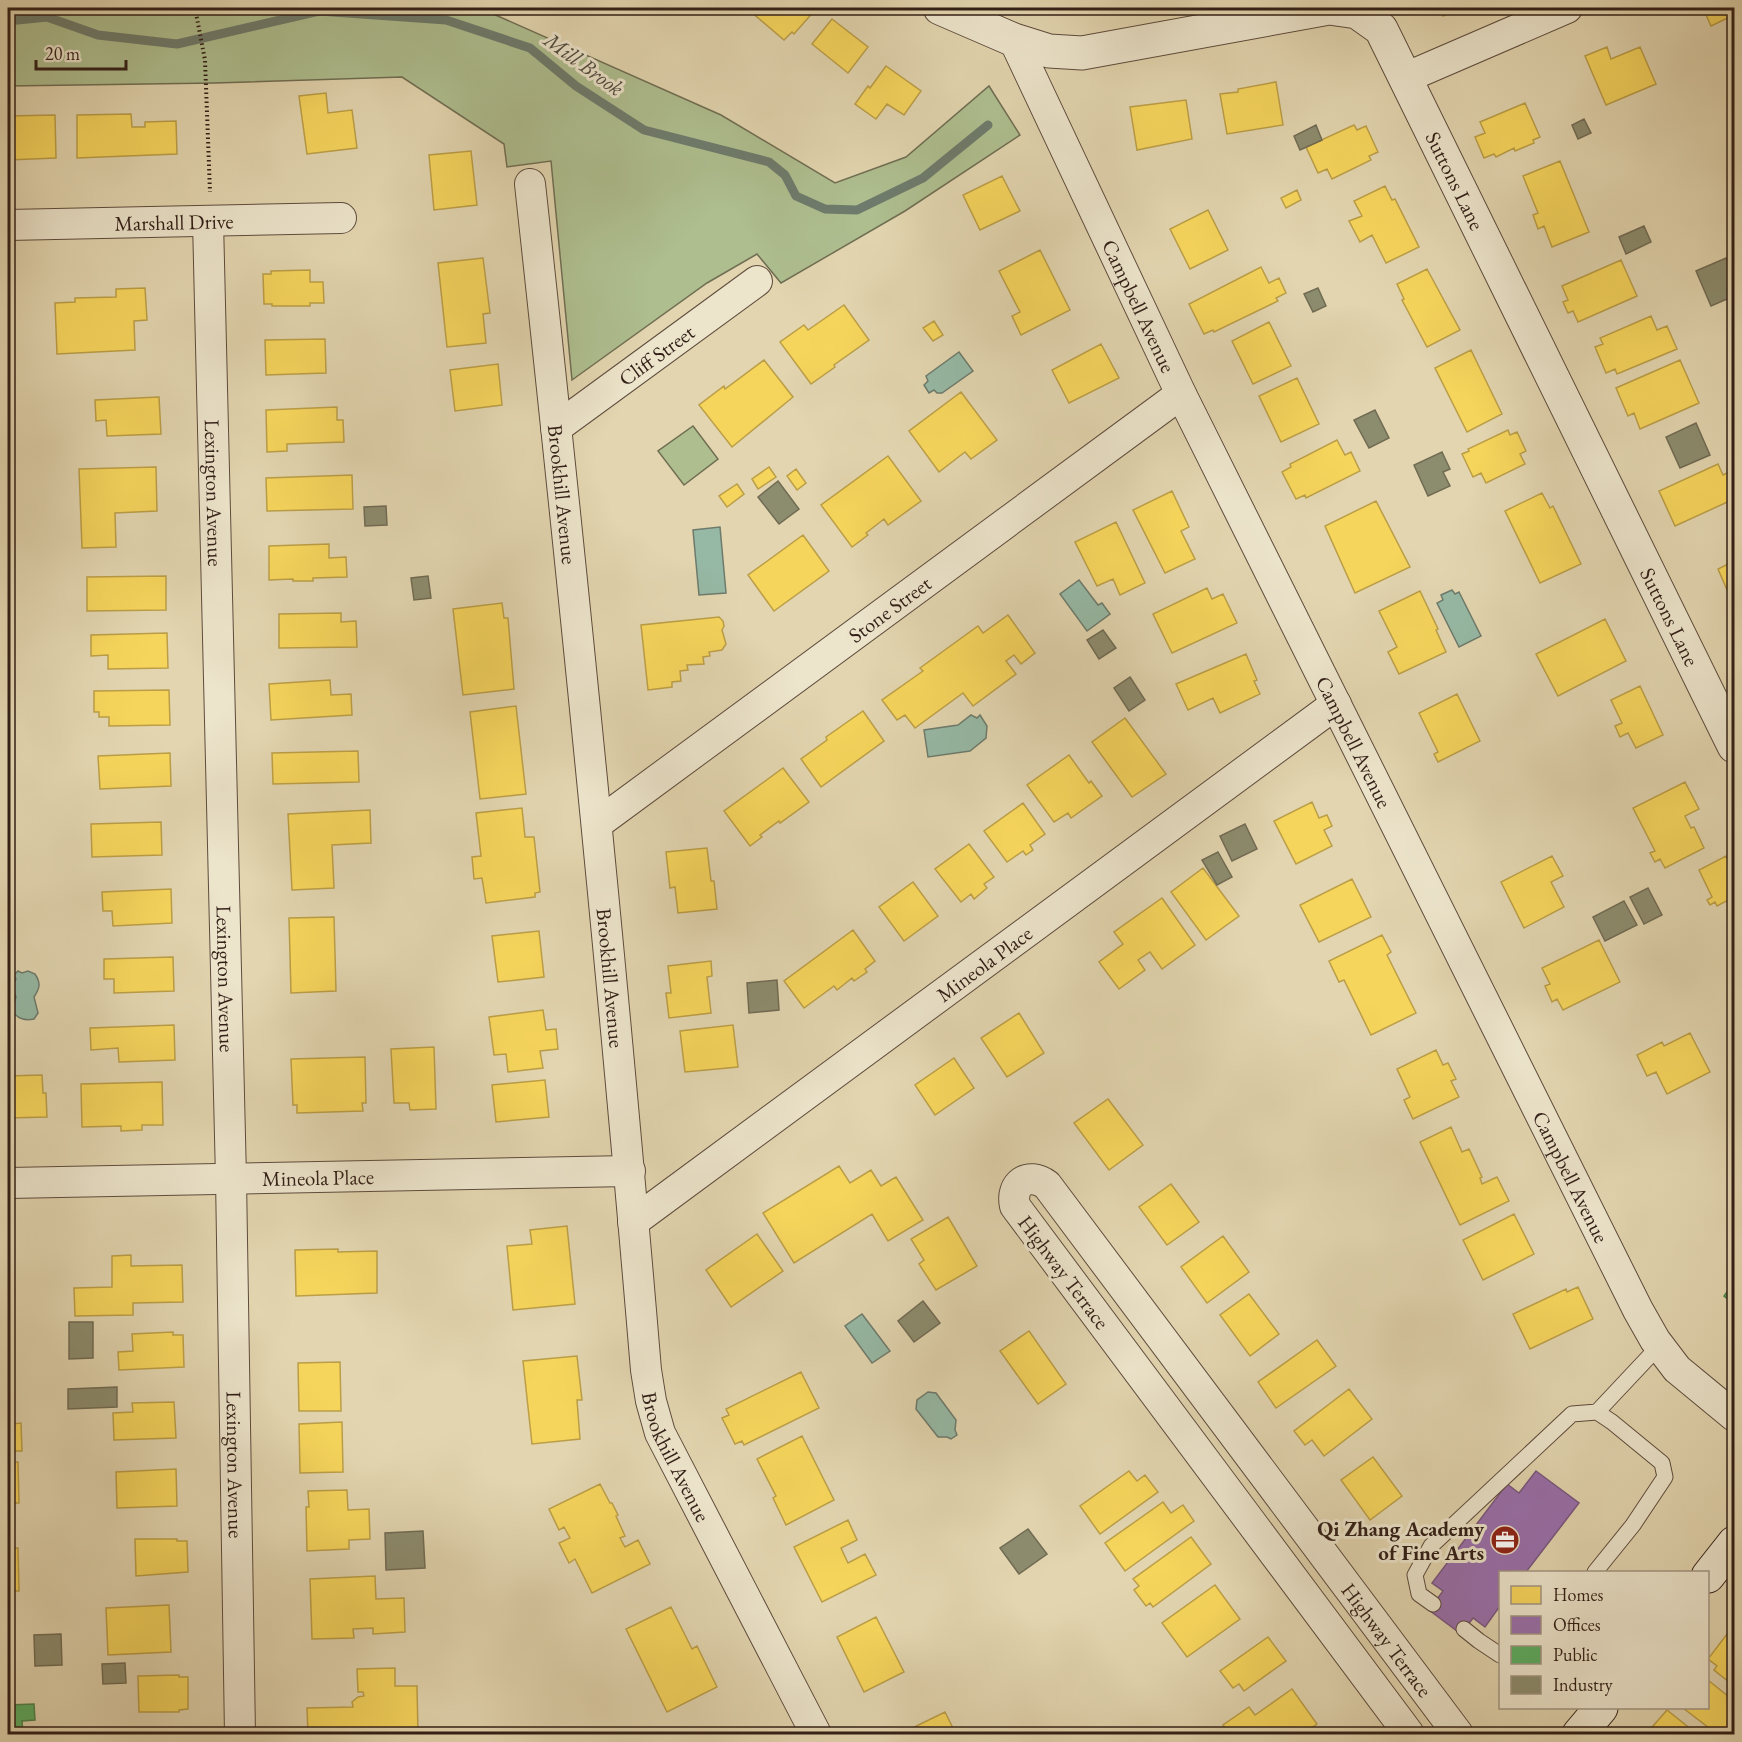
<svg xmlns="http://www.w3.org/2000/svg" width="1742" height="1742" viewBox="0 0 1742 1742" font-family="'EB Garamond',serif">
<rect width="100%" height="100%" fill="#e2d5af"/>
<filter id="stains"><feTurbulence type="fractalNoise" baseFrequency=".00333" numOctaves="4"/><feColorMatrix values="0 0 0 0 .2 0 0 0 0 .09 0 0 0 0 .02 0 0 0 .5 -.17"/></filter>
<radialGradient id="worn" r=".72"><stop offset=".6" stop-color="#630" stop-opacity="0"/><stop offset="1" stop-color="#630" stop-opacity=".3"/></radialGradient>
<path fill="#aebe8f" stroke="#706e53" stroke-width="1.5" d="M8 8H460L491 13 721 115 835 183 906 157 989 86 1020 135 905 211 781 283 757 254 707 283 572 380 551 161 507 167 504 144 402 77 215 83 8 86Z
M693 426 718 459 684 485 658 451Z"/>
<path fill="#96b9a5" stroke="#6e7b6c" stroke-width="1.5" d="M959 352 973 371 942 393H937L934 390 929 393 924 385 928 381 926 376Z
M720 527 726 593 699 595 693 530Z
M1079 580 1098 605 1102 603 1110 614 1087 631 1060 594Z
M1452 590 1455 594 1459 592 1481 636 1459 647 1437 603 1443 600 1441 595Z
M971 715 977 718 980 715 987 726 986 738 970 751 928 757 924 730 958 725Z
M18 971 22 973 28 971 35 974C41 983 40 988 34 997L38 1013 34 1019C25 1021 17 1019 12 1010L16 997 12 986 16 979 13 976Z
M862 1314 890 1351 872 1363 845 1326Z
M928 1392 936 1393 956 1420 955 1430 957 1435 951 1439 947 1437H938L916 1409 917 1400Z"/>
<path fill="#f6d55c" stroke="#bb9e47" stroke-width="1.5" d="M755 8H814L816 9 794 34 792 32 784 40 751 12Z
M1439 8H1463L1443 16Z
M1703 8H1734V15L1711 26Z
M832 19 868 47 848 73 812 44Z
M1607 47 1611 59 1640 47 1656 84 1606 105 1585 56Z
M886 66 921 91 904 115 887 104 876 119 855 104 868 86 870 88Z
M1276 82 1283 125 1227 134 1220 94 1238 92V89Z
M326 93 328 113 352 110 357 148 307 154 299 96Z
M1186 100 1192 139 1137 150 1130 107Z
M1525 103 1540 137 1533 140 1534 143 1515 151 1514 148 1496 157 1494 154 1484 158 1475 137 1485 133 1480 122Z
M131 114 132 127H145V122L176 121 177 154 77 158V115Z
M55 115 56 158 8 160V116Z
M1354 125 1357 130 1366 126 1378 152 1369 156 1371 160 1332 179 1327 169 1318 173 1306 147Z
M471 151 477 205 434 210 429 155Z
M1560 161 1589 232 1552 247 1544 226 1538 229 1533 215 1538 213 1523 176Z
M1002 176 1020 211 980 230 963 195Z
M1385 186 1392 200 1395 199 1419 247 1386 263 1372 235 1360 242 1349 221 1362 216 1354 201Z
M1297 190 1301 200 1286 208 1281 198Z
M1208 210 1228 250 1190 269 1170 229Z
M1040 250 1070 310 1021 335 1012 316 1020 312 999 271Z
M483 258 490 313 483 314 486 343 447 347 438 263Z
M1621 260 1637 296 1578 322 1573 311 1568 313 1563 302 1568 300 1562 286Z
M1261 267 1269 283 1279 278 1286 293 1276 298 1278 301 1214 332 1213 330 1204 334 1189 304Z
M1427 269 1460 330 1427 347 1402 300 1404 299 1397 284Z
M310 270V282H323L324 303H310V306H272V304H264L263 274H271V271Z
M145 288 147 320 134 321 135 350 57 354 55 303 75 302V298L116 297V289Z
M844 305 869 340 834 365 835 367 811 384 780 342 804 325 808 330Z
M1651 316 1657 330 1667 326 1677 349 1617 374 1615 369 1606 373 1595 347 1603 344 1600 338Z
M934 321 943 335 933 341 923 328Z
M1269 322 1291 366 1253 384 1232 341Z
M325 339 326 373 266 375 265 340Z
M1101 344 1119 378 1069 403 1052 370Z
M1471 350 1502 414 1467 432 1435 368Z
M764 360 793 397 732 447 699 405 724 386 725 389Z
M1680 360 1699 403 1640 429 1634 413 1628 416 1616 388Z
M498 364 502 405 455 411 450 370Z
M1297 378 1319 424 1281 442 1259 396Z
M961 392 997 440 971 459 965 452 939 472 909 431Z
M159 397 161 434 107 436 106 420 96 421 95 400Z
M337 407V420H343L344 442 287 444V451L267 452 266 410Z
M1508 430 1510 435 1517 432 1526 451 1520 454 1525 464 1486 483 1481 473 1473 477 1462 454 1469 451 1468 449Z
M1337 440 1345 455 1351 452 1360 471 1306 498 1305 495 1296 499 1282 472 1291 467 1290 464Z
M888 456 921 501 888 525 884 519 866 533 868 535 852 547 821 505Z
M1718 464 1723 475 1733 470 1734 499 1675 526 1659 491Z
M156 467 157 511 115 513 116 547 82 548 79 469Z
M769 467 776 477 758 489 752 479Z
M796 469 806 483 797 490 787 476Z
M352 475 353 509 267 511 266 478Z
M737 484 744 494 727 507 719 496Z
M1172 491 1189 527 1181 531 1195 559 1165 573 1133 510Z
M1542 493 1550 508 1553 506 1581 564 1540 583 1505 511Z
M1376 501 1410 567 1355 593 1325 526Z
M1116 522 1145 583 1120 595 1113 579 1097 586 1075 542Z
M803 535 829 571 774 611 748 575Z
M329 544V558L346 557 347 577 313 578V581H293V579L269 580V546Z
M1734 561V606L1718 569Z
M166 576V610L87 611V577Z
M1207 588 1212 599 1223 594 1237 623 1172 653 1153 614Z
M1420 591 1438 629 1436 630 1446 652 1399 674 1388 652 1397 647 1379 611Z
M502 603 504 618H508L514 689 463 695 453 609Z
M341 613V622L356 621 357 647 279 648V614Z
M1008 615 1035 653 1021 664 1014 655 1006 661 1016 674 973 706 963 693 915 728 905 715 897 720 882 700 923 671 920 668 978 626 983 633Z
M719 617 723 621 724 626 722 630 726 644 722 650 709 652 710 656 703 657 704 664 687 665 688 670 680 671 681 681 672 682V687L648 690 641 625Z
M1605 619 1626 661 1558 696 1536 654Z
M167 633 168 668 108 669V655L91 656V635Z
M1246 654 1257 680 1254 681 1260 694 1220 713 1213 698 1188 710 1176 684Z
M330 680 331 695 351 694 352 715 271 720 269 684Z
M1640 686 1663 735 1636 748 1628 733 1620 737 1615 726 1622 723 1611 700Z
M169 690 170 725 109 726V717H99V712H94V691Z
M1457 694 1480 741 1438 762 1434 754 1438 752 1419 713Z
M516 706 526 794 480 799 470 712Z
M863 711 884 741 821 787 801 759 827 740 826 737Z
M1125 718 1166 774 1132 797 1092 742Z
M358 751 359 782 273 784 272 753Z
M170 753 171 786 100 789 98 756Z
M1069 755 1089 783 1091 781 1102 796 1071 818 1068 813 1054 822 1027 785Z
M783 768 809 802 780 823 779 821 760 835 762 837 750 846 724 811Z
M1685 782 1699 809 1685 816 1691 828 1694 827 1704 848 1665 868 1660 859 1655 862 1650 853 1655 851 1633 808Z
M1312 802 1319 818 1327 815 1332 826 1324 830 1332 846 1296 864 1274 821Z
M1023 803 1045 834 1030 845 1033 850 1026 855 1023 851 1007 862 984 831Z
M522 808 525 837H534L540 892 535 893V897L486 903 482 878 474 879 472 857 481 856 476 813Z
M370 810 371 843 332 845 334 888 292 890 288 814Z
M161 822 162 855 92 857 91 824Z
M969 844 994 877 984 884 987 888 974 899 971 894 961 902 935 869Z
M707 848 711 881H714L717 909 678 913 675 887 670 888 666 852Z
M1552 856 1563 876 1551 882 1564 907 1524 928 1501 882Z
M1726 856 1734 872V897L1717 906 1715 902 1710 905 1707 900 1712 897 1699 870Z
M1203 868 1239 916 1206 940 1171 892Z
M1352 879 1371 917 1319 942 1300 905Z
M913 882 938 916 904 941 879 907Z
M171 889 172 923 113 926 112 911H103L102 892Z
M1162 898 1195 945 1162 969 1150 952 1138 960 1145 970 1119 989 1099 962 1123 944 1114 932Z
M334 917 336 991 291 993 289 918Z
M853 930 875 961 865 969 867 972 854 981 852 978 837 990 834 986 804 1008 784 981Z
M539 931 544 977 498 982 492 936Z
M1382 935 1391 952 1387 955 1416 1013 1371 1035 1344 980 1339 982 1329 961Z
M1599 940 1620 982 1563 1010 1557 999 1552 1002 1545 986 1550 984 1542 968Z
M173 957 174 991 114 993V979H104V959Z
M711 961 712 976 707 977 711 1013 669 1018 666 993H671L668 966Z
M543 1010 546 1030 556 1029 558 1049 540 1051 543 1068 508 1072 506 1054 494 1055 489 1017Z
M1019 1013 1044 1053 1007 1077 981 1038Z
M174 1025 175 1060 119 1062 118 1048 91 1050 90 1028Z
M733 1025 738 1067 685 1072 680 1031Z
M1690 1033 1710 1072 1667 1094 1656 1072 1647 1076 1637 1055 1662 1042 1664 1046Z
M434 1047 436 1109 410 1110 409 1103H394L391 1049Z
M1436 1050 1443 1065 1448 1063 1456 1079 1451 1081 1459 1097 1413 1119 1404 1100 1410 1097 1397 1069Z
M365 1057 366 1103H362L363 1111 297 1113V1105H293L291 1059Z
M954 1058 974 1088 935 1115 915 1085Z
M42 1075 43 1093H46L47 1117 8 1118V1076Z
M545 1080 549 1117 496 1122 492 1085Z
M162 1082 163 1125H142V1130L121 1131V1126L82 1127 81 1084Z
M1108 1099 1143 1145 1109 1170 1074 1123Z
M1451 1127 1462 1152 1469 1149 1482 1177 1480 1178 1482 1184 1497 1177 1509 1201 1460 1225 1420 1142Z
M839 1166 850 1183 871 1170 881 1186 896 1177 923 1220 888 1241 872 1214 794 1263 763 1213Z
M1171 1184 1199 1222 1167 1245 1139 1207Z
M1514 1214 1534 1254 1483 1280 1463 1240Z
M948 1217 977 1266 936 1290 919 1264 924 1260 911 1239Z
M567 1226 575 1304 513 1310 507 1246 532 1244 530 1230Z
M757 1234 783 1271 731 1307 706 1270Z
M1223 1236 1249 1272 1207 1303 1181 1267Z
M338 1249V1252L377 1251V1293L296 1296 295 1250Z
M131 1255V1266L182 1265 183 1302 133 1303V1315L75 1316 74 1288 112 1287V1256Z
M1578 1287 1593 1319 1530 1349 1513 1314 1566 1289 1567 1292Z
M1249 1294 1279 1334 1250 1356 1220 1315Z
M1029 1331 1066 1384 1038 1404 1000 1351Z
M173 1332V1335H183L184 1367 119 1370 118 1352 133 1351 132 1334Z
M1317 1340 1336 1366 1276 1408 1258 1382Z
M577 1356 582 1400H577L580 1439 532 1444 523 1361Z
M340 1362 341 1411H299L298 1363Z
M8 1366H10L12 1424 21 1423 22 1451H9V1448H8Z
M801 1372 819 1408 744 1445 742 1441 735 1444 722 1418 729 1415 726 1409Z
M1349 1389 1372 1419 1324 1456 1312 1440 1305 1445 1294 1431Z
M174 1402 176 1438 114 1440 113 1413 133 1412 132 1403Z
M342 1422 343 1472 300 1473 299 1424Z
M802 1436 834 1500 786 1525 773 1498 776 1496 757 1459Z
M1373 1457 1402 1496 1370 1520 1341 1480Z
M18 1462 19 1503H8V1463Z
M176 1469 177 1506 117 1508 116 1472Z
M1129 1471 1137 1481 1145 1475 1158 1492 1100 1534 1080 1506Z
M600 1484 610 1503H612L618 1515 616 1516 625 1536 620 1538 625 1547 638 1540 650 1564 592 1593 575 1559 569 1563 559 1543 570 1538 564 1527 559 1530 549 1509Z
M347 1490 348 1510 369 1509 370 1539 349 1540V1549L307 1551 306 1507H309L308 1491Z
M1163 1502 1171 1513 1183 1505 1194 1521 1125 1571 1105 1543Z
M848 1520 857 1540 841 1548 848 1563 865 1554 876 1575 822 1602 794 1547Z
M1191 1537 1211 1564 1153 1607 1150 1603 1146 1606 1134 1590 1139 1586 1133 1579Z
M135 1539H177V1541H187L188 1572 136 1576Z
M18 1548 19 1591H8V1549Z
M375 1576 376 1599 404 1598 405 1632 373 1634V1628L353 1629 354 1638 312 1639 310 1579Z
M1215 1585 1240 1619 1187 1657 1162 1623Z
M169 1605 171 1652 108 1655 106 1608Z
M671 1607 692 1649 697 1646 717 1687 667 1712 626 1629Z
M876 1617 904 1672 864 1692 837 1637Z
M1727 1634 1734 1640V1686L1714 1670 1717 1666 1708 1659Z
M1268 1637 1286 1661 1244 1691 1239 1684 1233 1688 1220 1671Z
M395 1668V1686H417L418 1734H308L307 1708 353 1707 352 1702 358 1697 364 1696 363 1692H358L357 1669Z
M179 1675V1677H188V1709L179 1710V1712H139L138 1676Z
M1708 1680 1734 1701V1734H1717L1683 1708H1708Z
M1292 1689 1317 1724 1302 1734H1267L1265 1731 1260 1734H1229L1223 1725 1249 1707 1255 1715Z
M1667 1710 1697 1734H1646Z
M945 1712 956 1734H902V1733Z"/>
<path fill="#9970ab" stroke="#7a587f" stroke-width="1.5" d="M1536 1471 1579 1503 1526 1572H1500V1606L1485 1627 1473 1618 1461 1634 1429 1610 1443 1591 1432 1583 1507 1484 1519 1493Z"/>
<path fill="#5aae61" stroke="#4e834b" stroke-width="1.5" d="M1734 1282V1304L1724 1296Z
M34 1704 35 1720 22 1721 23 1733 34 1732V1734H8V1705Z"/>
<path fill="#8c8c6e" stroke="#716b54" stroke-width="1.5" d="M1584 119 1591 133 1578 139 1572 125Z
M1316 125 1322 140 1300 150 1294 136Z
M1644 226 1651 242 1626 254 1619 237Z
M1726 258 1734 278V296L1711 306 1696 271Z
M1318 288 1326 306 1313 312 1304 294Z
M1375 410 1389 438 1369 448 1354 420Z
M1696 423 1710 455 1680 468 1666 437Z
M1442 452 1450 469 1443 472 1450 486 1428 496 1414 465Z
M778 481 799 509 779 524 758 497Z
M386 506 387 525 365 526 364 507Z
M428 576 431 598 414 600 411 578Z
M1103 630 1116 648 1099 659 1087 640Z
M1130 677 1145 700 1129 711 1114 688Z
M1245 824 1257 849 1232 861 1220 836Z
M1218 852 1232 877 1217 885 1202 860Z
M1648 888 1662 915 1644 924 1630 897Z
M1624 901 1637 925 1605 941 1593 917Z
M777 980 779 1010 749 1013 747 983Z
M923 1301 940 1323 914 1342 898 1321Z
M69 1322H93V1358L69 1359Z
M117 1387V1407L68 1409V1389Z
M1028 1529 1047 1554 1019 1574 1000 1548Z
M423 1531 425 1568 386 1570 385 1533Z
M61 1634 62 1665 35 1666 34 1635Z
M125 1663 126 1683 103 1684 102 1664Z
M141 1729V1734H112V1730Z"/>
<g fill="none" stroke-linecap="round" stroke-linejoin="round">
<path stroke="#6e7b6c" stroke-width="9" d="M8 21 47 17 98 35 177 44 319 11 446 20 530 48 576 86 644 130 769 162 785 175 796 196 825 209 857 210 923 178 988 125"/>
<g stroke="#5e4c3d" stroke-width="17">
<path id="service" d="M1597 1412 1659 1346
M1433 1604 1419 1594 1415 1575 1431 1546 1572 1414 1597 1412 1612 1422 1662 1463 1665 1477 1633 1525 1595 1572
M1464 1629 1479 1641 1500 1655"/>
</g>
<g stroke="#5e4c3d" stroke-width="32">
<g id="minor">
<path id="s1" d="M1014 40 1181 394 1638 1310 1655 1340 1677 1369 1734 1416"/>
<path d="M1405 78 1567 8"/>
<path id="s2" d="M530 184C573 578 613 974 646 1370L651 1401 660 1433 816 1734"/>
<path id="s3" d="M208 221 231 1178 240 1734"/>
<path id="s4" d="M8 225 341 218"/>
<path id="s5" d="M556 428 757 281"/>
<path id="s6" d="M597 824 1181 394"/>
<path id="s7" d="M8 1183 630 1171"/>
<path id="s8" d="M633 1222 1336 704"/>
<path id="s9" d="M1409 1734 1015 1206C1010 1184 1028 1171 1047 1185L1458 1734"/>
</g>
</g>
<g stroke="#5e4c3d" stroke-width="35">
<g id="tertiary">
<path id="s10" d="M940 8 1014 40 1049 51 1082 53 1329 8 1357 12 1381 29 1734 746"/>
</g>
</g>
<g stroke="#321f17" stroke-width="35">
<path id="secondary" d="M1708 1576 1734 1543
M1579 1734 1601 1708"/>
</g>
<path stroke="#321f17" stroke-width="4" stroke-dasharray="1.5 3" stroke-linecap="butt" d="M195 8 205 60 210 192"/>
<use href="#service" stroke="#ece4cb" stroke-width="15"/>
<use href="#minor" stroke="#ece4cb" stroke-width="30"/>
<use href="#tertiary" stroke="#ece4cb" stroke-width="33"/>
<use href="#secondary" stroke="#ece4cb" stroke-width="33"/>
</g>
<defs>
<g id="office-disc" transform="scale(1.5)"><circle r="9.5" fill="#8f2418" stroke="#ece4cb"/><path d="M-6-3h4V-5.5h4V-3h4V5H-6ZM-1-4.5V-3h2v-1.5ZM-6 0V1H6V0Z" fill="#fff"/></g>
</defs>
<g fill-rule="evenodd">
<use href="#office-disc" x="1505" y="1540"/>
</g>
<g text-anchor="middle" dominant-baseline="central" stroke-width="6" stroke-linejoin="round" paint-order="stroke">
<g font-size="21" fill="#321f17" stroke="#ece4cb">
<text stroke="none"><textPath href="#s10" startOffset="628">Suttons Lane</textPath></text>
<text stroke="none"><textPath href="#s4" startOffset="166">Marshall Drive</textPath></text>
<text stroke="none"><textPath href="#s1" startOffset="294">Campbell Avenue</textPath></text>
<text stroke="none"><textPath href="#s5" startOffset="124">Cliff Street</textPath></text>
<text stroke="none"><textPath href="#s3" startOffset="272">Lexington Avenue</textPath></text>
<text stroke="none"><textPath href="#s2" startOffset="312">Brookhill Avenue</textPath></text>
<text stroke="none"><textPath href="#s6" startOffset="363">Stone Street</textPath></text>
<text stroke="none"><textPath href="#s10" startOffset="1114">Suttons Lane</textPath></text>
<text stroke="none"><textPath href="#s1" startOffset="780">Campbell Avenue</textPath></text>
<text stroke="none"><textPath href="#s8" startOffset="436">Mineola Place</textPath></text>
<text stroke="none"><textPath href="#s3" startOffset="758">Lexington Avenue</textPath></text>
<text stroke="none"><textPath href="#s2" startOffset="798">Brookhill Avenue</textPath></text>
<text stroke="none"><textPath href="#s7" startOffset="310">Mineola Place</textPath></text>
<text stroke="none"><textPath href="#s1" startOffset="1266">Campbell Avenue</textPath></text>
<text transform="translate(1064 1272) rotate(53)">Highway Terrace</text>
<text stroke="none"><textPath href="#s2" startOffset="1284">Brookhill Avenue</textPath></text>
<text stroke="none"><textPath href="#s3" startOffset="1244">Lexington Avenue</textPath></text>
<text stroke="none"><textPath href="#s9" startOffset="1280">Highway Terrace</textPath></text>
</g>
<g font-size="21" font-weight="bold" fill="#321f17" stroke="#ece4cb" text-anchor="end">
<text x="1484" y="1528">Qi Zhang Academy<tspan x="1484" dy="24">of Fine Arts</tspan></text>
</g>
<g font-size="22" font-style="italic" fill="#504d42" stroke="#ece4cb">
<text transform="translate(584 64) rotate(36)">Mill Brook</text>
</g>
</g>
<rect width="1742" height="1742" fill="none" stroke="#e2d5af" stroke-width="30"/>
<rect x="9" y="9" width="1724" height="1724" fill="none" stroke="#321f17" stroke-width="3"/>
<rect x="15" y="15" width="1712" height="1712" fill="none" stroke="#321f17" stroke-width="1.5"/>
<rect x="1499" y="1571" width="210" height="138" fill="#ece4cb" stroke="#a29583" stroke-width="1.5"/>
<rect x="1511" y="1586" width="30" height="18" fill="#f6d55c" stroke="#a29583" stroke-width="1.5"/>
<text x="1553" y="1601" font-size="18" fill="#321f17">Homes</text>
<rect x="1511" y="1616" width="30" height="18" fill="#9970ab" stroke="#a29583" stroke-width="1.5"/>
<text x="1553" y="1631" font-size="18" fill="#321f17">Offices</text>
<rect x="1511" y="1646" width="30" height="18" fill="#5aae61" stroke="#a29583" stroke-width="1.5"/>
<text x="1553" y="1661" font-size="18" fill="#321f17">Public</text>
<rect x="1511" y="1676" width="30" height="18" fill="#8c8c6e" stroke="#a29583" stroke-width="1.5"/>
<text x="1553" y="1691" font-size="18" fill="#321f17">Industry</text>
<path d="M36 60v9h90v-9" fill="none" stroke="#321f17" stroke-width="3"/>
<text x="45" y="60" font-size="18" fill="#321f17" stroke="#ece4cb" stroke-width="4.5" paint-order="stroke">20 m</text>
<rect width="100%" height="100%" filter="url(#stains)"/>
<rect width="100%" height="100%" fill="url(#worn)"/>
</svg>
